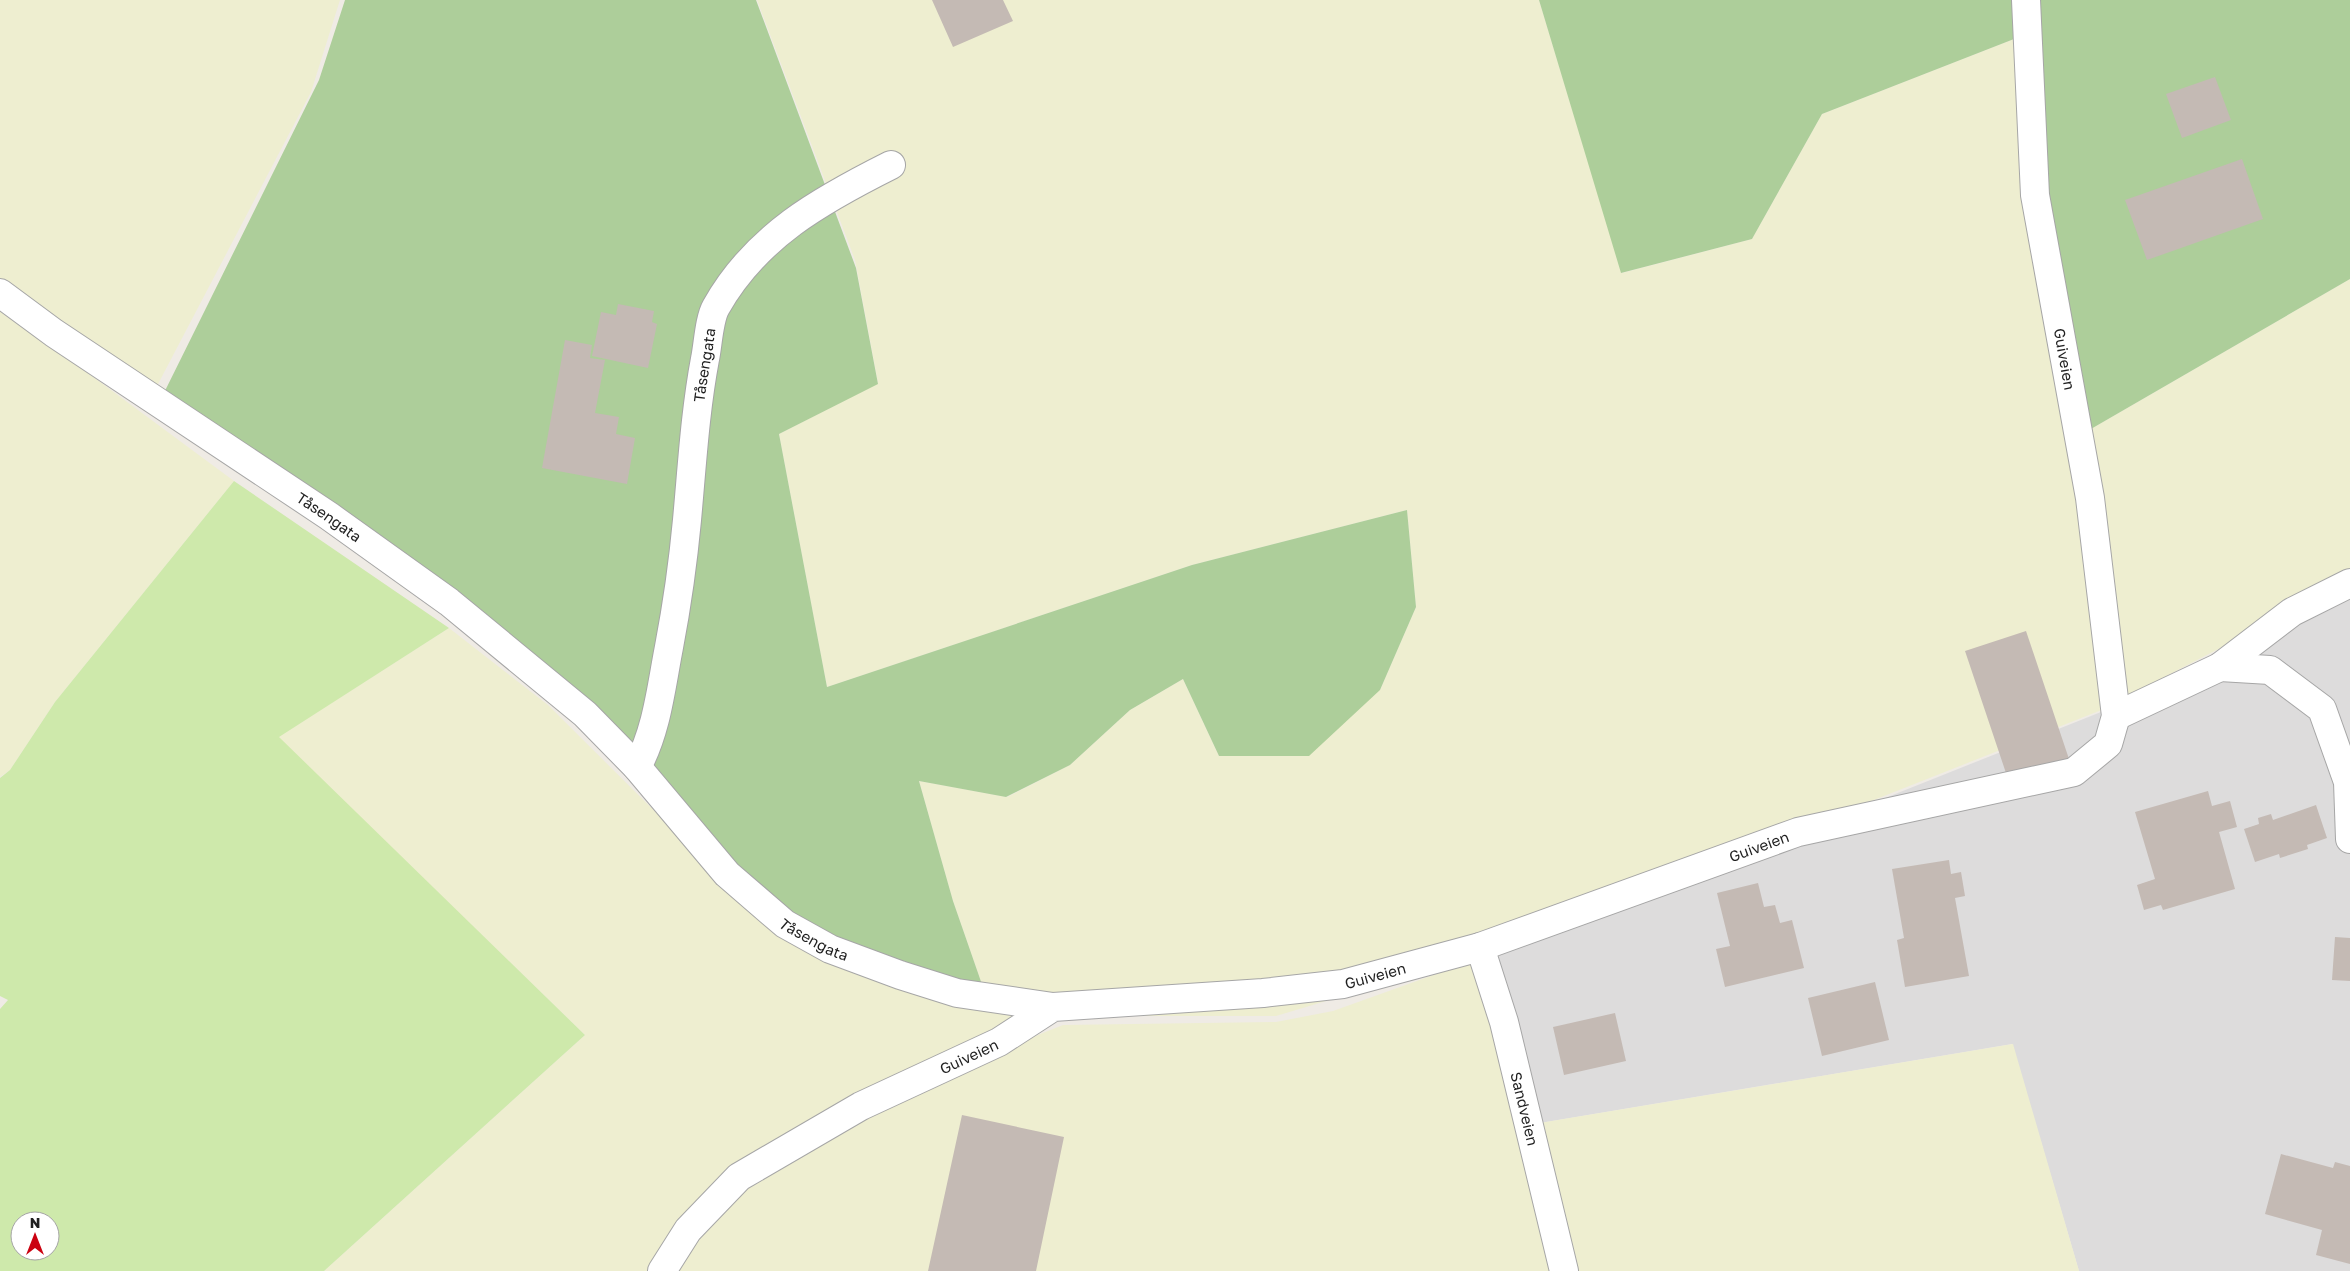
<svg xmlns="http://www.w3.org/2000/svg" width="2350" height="1271" viewBox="0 0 2350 1271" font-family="'Golos Text',sans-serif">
<rect width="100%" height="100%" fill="#efebe5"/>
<path fill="#dddcdc" d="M2350 584V1271H2079L2012 1044 1528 1125 1484 958 2116 706Z"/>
<path fill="#eeeed0" d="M0 0H340L311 92 146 407 0 287Z
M757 0H1539L1622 273 1752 239 1822 114 2014 39 2114 705 1520 940 1483 954 1276 1016H1063L986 996 953 901 919 781 1007 797 1070 765 1130 710 1183 679 1219 756 1380 690 1416 607 1407 510 1192 565 827 687 779 434 878 383 855 260Z
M2350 279V581L2116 702 2084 433Z
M0 308 234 481 55 702 10 770 0 777Z
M449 628 548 705 769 925 895 978 1039 1024 727 1175 657 1271H324L585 1035 278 737Z
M1481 958 1562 1271H664L740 1177 861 1106 1063 1025 1276 1022 1333 1011Z
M2013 1044 2079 1271H1570L1528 1125Z"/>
<path fill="#cee9ab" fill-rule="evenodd" d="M234 481 449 628 279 737 585 1035 324 1271H0V1009L8 1000 0 996V778L10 770 55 702ZM20 1221H50V1251H20Z"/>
<path fill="#adce9a" d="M345 0H756L856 268 878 384 779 434 827 687 1192 565 1407 510 1416 607 1380 690 1309 756H1219L1183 679 1130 710 1070 765 1006 797 919 781 953 901 986 996 777 914 553 694 330 526 154 413 319 80Z
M1539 0H2350V279L2084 433 2014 39 1822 114 1752 239 1621 273Z"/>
<path fill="#c4bab4" d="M932 0H1003L1013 21 953 47Z
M2215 77 2231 120 2182 138 2166 94Z
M2242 159 2263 219 2147 260 2125 200Z
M618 304 654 311 652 322 657 324 648 368 592 356 601 312 616 315Z
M565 340 592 345 590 358 605 360 595 413 619 417 616 434 635 438 627 484 542 468Z
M2026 631 2069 759 2008 779 1965 651Z
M2208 791 2212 806 2230 801 2237 827 2219 832 2235 889 2163 910 2161 905 2144 910 2137 885 2155 879 2135 812Z
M2316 805 2327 838 2307 845 2308 849 2280 858 2279 854 2255 862 2244 829 2259 824 2258 818 2271 814 2273 820Z
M1949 860 1951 874 1961 872 1965 896 1955 898 1969 976 1905 987 1897 940 1904 938 1892 869Z
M1758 883 1764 907 1775 905 1780 923 1792 920 1804 968 1725 987 1716 949 1730 946 1717 893Z
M2335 937 2350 938V981L2332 980Z
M1875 982 1889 1040 1822 1056 1808 998Z
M1615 1013 1626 1061 1564 1075 1553 1027Z
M962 1115 1064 1137 1036 1271H928Z
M2281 1154 2333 1168 2335 1162 2350 1166V1264L2316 1255 2322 1230 2265 1214Z"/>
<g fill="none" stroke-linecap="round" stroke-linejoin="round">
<g stroke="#a6a6a6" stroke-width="30">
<g id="minor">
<path id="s1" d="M0 293 54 333 329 516 449 602 585 714 637 767 727 874 785 924 830 949 900 975 957 993 1053 1007"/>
<path d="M2220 667 2270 670 2322 709 2348 782 2350 839"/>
<path d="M2116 716 2220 667 2292 612 2350 583"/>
<path id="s2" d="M637 767C657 730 661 688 669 647 677 605 683 563 687 520 692 466 695 412 705 359 708 345 709 319 716 307 756 236 821 200 891 165"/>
<path id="s3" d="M1480 947 1504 1022 1564 1271"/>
<path id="s4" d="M662 1271 688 1230 739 1177 861 1106 999 1042 1053 1007 1263 993 1343 984 1480 947 1798 832 2074 772 2108 744 2116 716 2090 498 2035 195 2026 0"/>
</g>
</g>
<use href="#minor" stroke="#fff" stroke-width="28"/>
</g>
<g text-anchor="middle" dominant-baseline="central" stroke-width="4" stroke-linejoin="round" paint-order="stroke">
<g font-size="15" fill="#1f1f1f" stroke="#fff">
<text transform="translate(2065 359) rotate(80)">Guiveien</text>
<text stroke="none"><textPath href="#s2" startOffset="409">Tåsengata</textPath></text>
<text stroke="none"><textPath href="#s1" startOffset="398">Tåsengata</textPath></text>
<text stroke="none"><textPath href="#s4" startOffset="1209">Guiveien</textPath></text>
<text stroke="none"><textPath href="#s1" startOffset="1045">Tåsengata</textPath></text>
<text stroke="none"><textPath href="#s4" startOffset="804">Guiveien</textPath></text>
<text stroke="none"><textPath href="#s4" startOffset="382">Guiveien</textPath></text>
<text stroke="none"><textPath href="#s3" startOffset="168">Sandveien</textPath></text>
</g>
</g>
<g transform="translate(35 1236)"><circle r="24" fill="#ffffff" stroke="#a5a5a5"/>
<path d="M0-4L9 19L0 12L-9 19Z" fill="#cb0211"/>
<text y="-8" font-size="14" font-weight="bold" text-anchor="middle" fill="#1f1f1f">N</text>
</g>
</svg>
